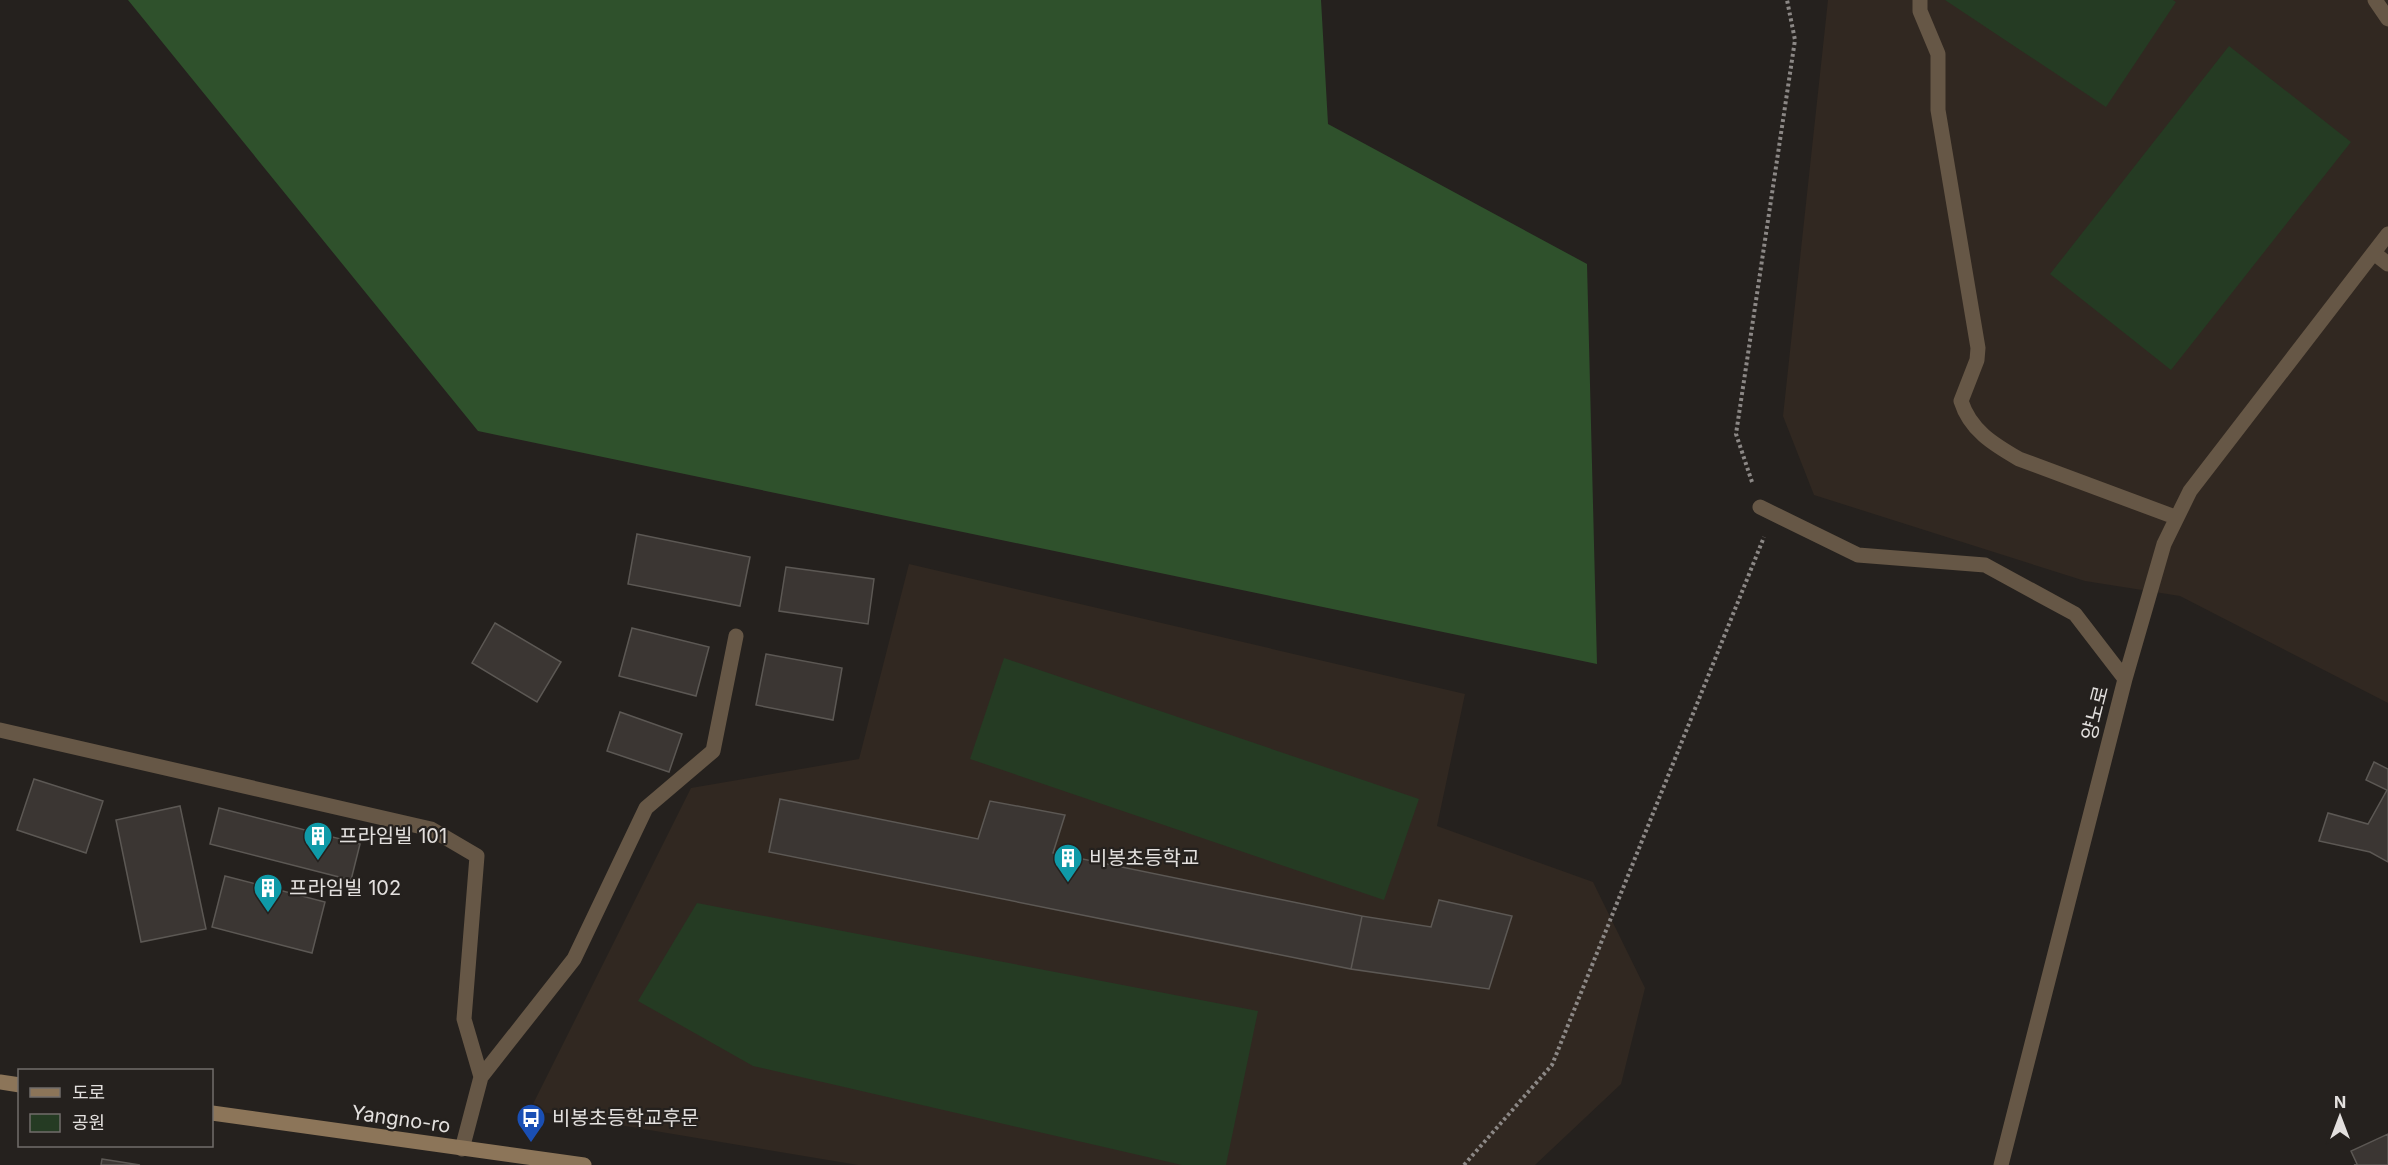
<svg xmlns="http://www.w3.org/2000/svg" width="2388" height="1165" viewBox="0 0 2388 1165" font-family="Inter,'Noto Sans KR',sans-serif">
<rect width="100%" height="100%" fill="#25211e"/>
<path fill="#312821" d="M1828 0H2388V703L2180 596 2085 581 1814 495 1783 416Z
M909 564 1465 694 1437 826 1593 882 1645 988 1621 1084 1535 1165H858L530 1110 691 788 859 759Z"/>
<path fill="#253b23" d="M1945 0H2173L2176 2 2106 107Z
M2229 46 2351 142 2171 370 2050 274Z
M1004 658 1419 799 1384 900 970 759Z
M697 903 1258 1011 1226 1165H1182L753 1066 638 1001Z"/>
<path fill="#2f512c" d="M128 0H1321L1328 124 1587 264 1597 664 478 431Z"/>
<path fill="#3b3633" stroke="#5c5854" stroke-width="1.5" d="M637 534 750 557 740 606 628 584Z
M786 567 874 579 868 624 779 611Z
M495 623 561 662 537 702 472 663Z
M632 628 709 647 696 696 619 676Z
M766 654 842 668 833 720 756 705Z
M620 712 682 734 669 772 607 751Z
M2374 762 2388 769V862L2370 852 2319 841 2328 813 2368 824 2387 790 2366 780Z
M34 779 103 801 86 853 17 830Z
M780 799 978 839 990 801 1065 815 1053 853 1362 916 1351 969 769 852Z
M180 806 206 929 141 942 116 820Z
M219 808 360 844 351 880 210 844Z
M225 876 325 902 312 953 212 927Z
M1439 900 1512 916 1489 989 1351 969 1362 916 1431 927Z
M2388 1134V1165H2354L2357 1164 2351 1151Z
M102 1159 140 1165H101Z"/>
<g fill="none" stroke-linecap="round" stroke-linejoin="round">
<path stroke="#8c8886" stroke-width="4" stroke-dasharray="3 3" stroke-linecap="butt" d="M1752 482 1736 434 1795 40 1787 0
M1464 1165 1552 1065 1764 537"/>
<path stroke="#665746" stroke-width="15" d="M1920 0V11L1938 54V110L1978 348 1977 360 1961 401C1970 430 1993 444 2019 459L2175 517
M2375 0 2388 19
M2374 253 2388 264
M1760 507 1858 555 1985 565 2075 614 2125 679 2001 1165
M2125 679 2164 544 2190 491 2388 234"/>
<path stroke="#665746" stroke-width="15" d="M0 730 431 829 477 856 464 1019 481 1077
M462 1149 481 1077 574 959 646 808 713 751 736 636"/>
<path stroke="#8c7559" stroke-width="15" d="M0 1082 20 1085
M212 1113 584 1165"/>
</g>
<defs>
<g id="building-pin" transform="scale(1.5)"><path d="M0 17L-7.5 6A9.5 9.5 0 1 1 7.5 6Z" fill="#0f9aa8" stroke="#25211e"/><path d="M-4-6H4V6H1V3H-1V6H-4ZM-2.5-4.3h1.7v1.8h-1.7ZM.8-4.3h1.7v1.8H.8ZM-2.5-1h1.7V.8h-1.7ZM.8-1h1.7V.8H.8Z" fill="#fff"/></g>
<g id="bus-pin" transform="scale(1.5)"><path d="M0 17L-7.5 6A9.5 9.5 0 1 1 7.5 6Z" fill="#1a4fb4" stroke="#25211e"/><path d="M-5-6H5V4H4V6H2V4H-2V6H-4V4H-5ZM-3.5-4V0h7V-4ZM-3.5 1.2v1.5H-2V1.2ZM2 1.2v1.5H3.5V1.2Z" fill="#fff"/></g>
</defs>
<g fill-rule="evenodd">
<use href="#building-pin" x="318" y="836"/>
<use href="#building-pin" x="1068" y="858"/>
<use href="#building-pin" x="268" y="888"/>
<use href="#bus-pin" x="531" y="1118"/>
</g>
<g text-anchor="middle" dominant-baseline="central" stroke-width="4.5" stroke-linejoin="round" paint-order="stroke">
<g font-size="20" fill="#e3e0de" stroke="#25211e">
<text transform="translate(2095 713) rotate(-76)">양노로</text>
<text transform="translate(401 1119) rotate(8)">Yangno-ro</text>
</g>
<g font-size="20" fill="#e3e0de" stroke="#25211e" text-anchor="start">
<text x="339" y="836">프라임빌 101</text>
<text x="1089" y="858">비봉초등학교</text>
<text x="289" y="888">프라임빌 102</text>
<text x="552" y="1118">비봉초등학교후문</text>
</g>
</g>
<rect x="18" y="1069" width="195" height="78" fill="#25211e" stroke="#716d6b" stroke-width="1.5"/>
<rect x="30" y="1088" width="30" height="9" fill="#8c7559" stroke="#716d6b" stroke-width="1.5"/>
<text x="72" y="1099" font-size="18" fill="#e3e0de">도로</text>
<rect x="30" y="1114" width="30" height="18" fill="#253b23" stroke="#716d6b" stroke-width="1.5"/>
<text x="72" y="1129" font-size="18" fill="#e3e0de">공원</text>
<g transform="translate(2340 1117)" stroke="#25211e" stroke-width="4.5" paint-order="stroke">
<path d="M0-4.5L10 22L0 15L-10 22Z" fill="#e3e0de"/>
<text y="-9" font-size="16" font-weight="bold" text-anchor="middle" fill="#e3e0de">N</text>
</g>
</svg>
